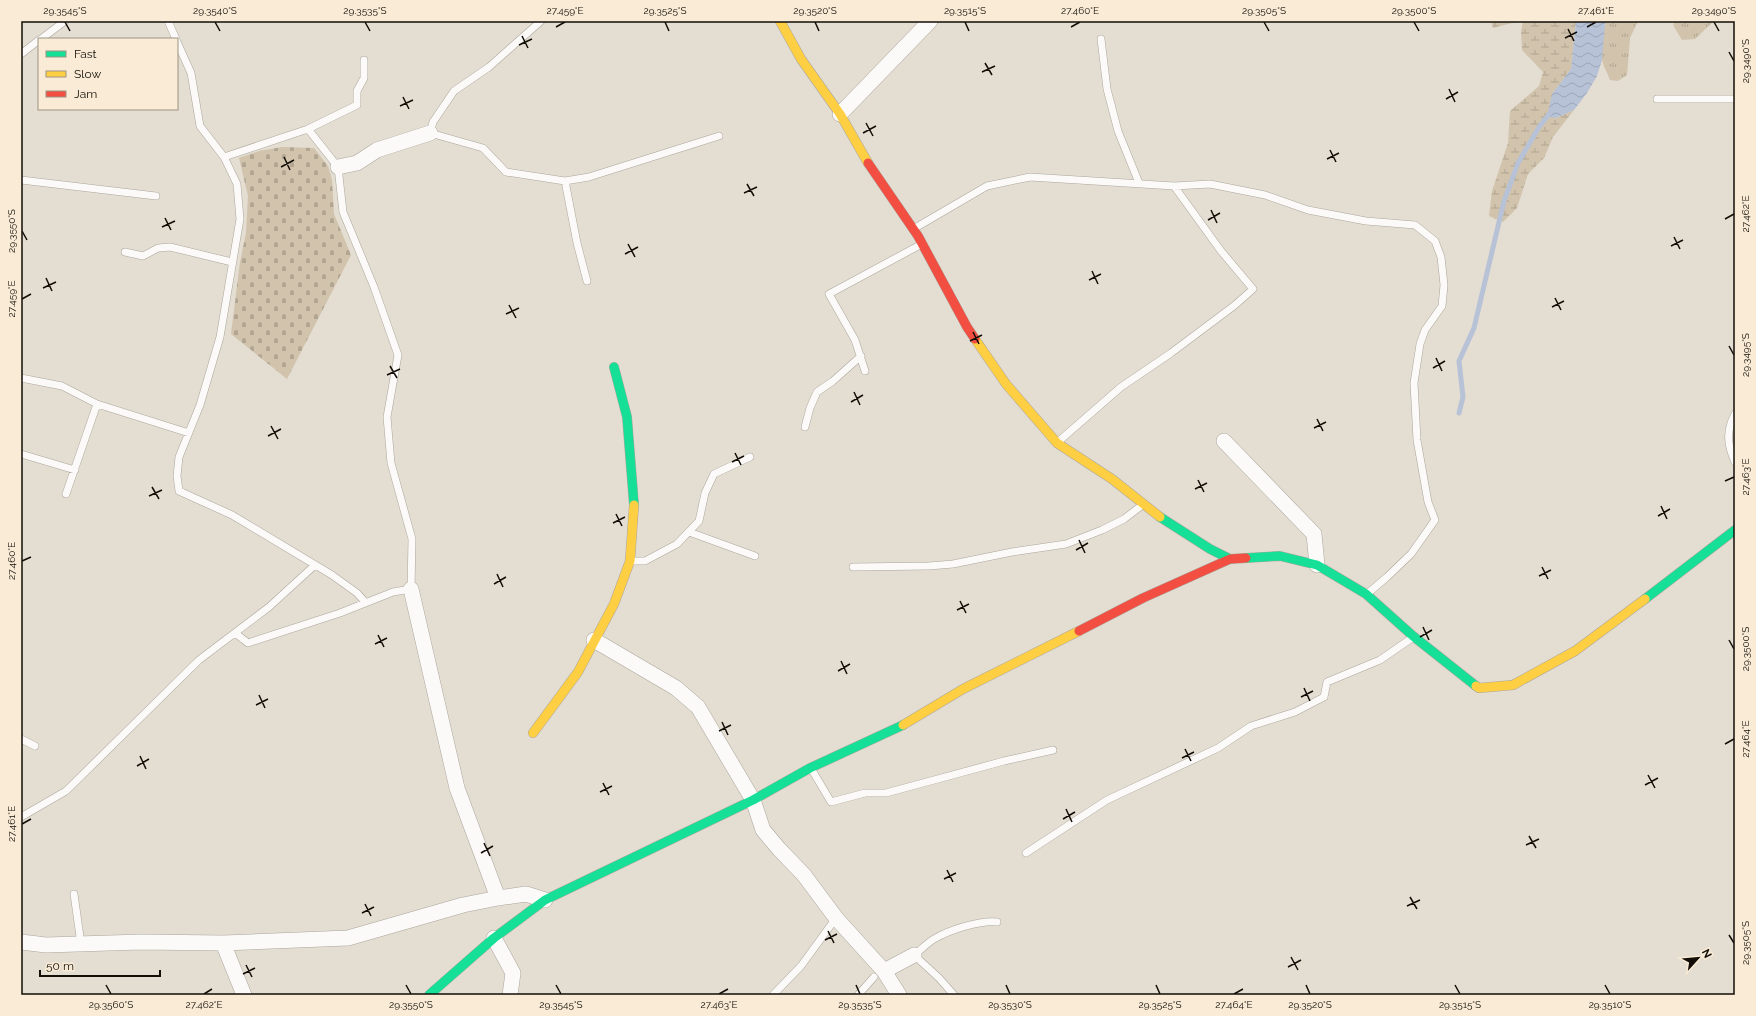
<svg xmlns="http://www.w3.org/2000/svg" width="1756" height="1016" viewBox="0 0 1756 1016" font-family="Raleway,sans-serif">
<defs>
<pattern id="grass-tufts" width="24" height="20" patternUnits="userSpaceOnUse"><rect width="24" height="20" fill="#d1c3ac"/><path d="M3 7l-1-3M5 7V3M7 7l1-3M15 17l-1-3M17 17v-4M19 17l1-3" fill="none" stroke="#b2a692"/></pattern>
<pattern id="wetland-marsh" width="20" height="14" patternUnits="userSpaceOnUse"><rect width="20" height="14" fill="#d1c3ac"/><path d="M1 5h8M5 5V1M11 12h8M15 12V8" fill="none" stroke="#b2a692"/></pattern>
<pattern id="cemetery-stones" width="16" height="16" patternUnits="userSpaceOnUse"><rect width="16" height="16" fill="#d1c3ac"/><path d="M2 7V4a2 2 0 0 1 4 0v3zM10 15v-3a2 2 0 0 1 4 0v3z" fill="#b2a692"/></pattern>
<pattern id="water-waves" width="16" height="10" patternUnits="userSpaceOnUse"><rect width="16" height="10" fill="#b7c2d7"/><path d="M0 5q4-4 8 0t8 0" fill="none" stroke="#9ca6b7"/></pattern>
</defs>
<rect width="100%" height="100%" fill="#e4ddd1"/>
<path fill="url(#grass-tufts)" d="M1607 21H1638L1630 38 1627 75 1618 81 1610 80C1608 74 1603 66 1602 59 1601 51 1603 27 1607 21Z
M1675 21H1714L1695 39 1682 40 1673 25Z"/>
<path fill="url(#wetland-marsh)" d="M1491 21H1520L1493 28Z
M1523 21H1576L1571 69 1552 94 1556 118 1574 110 1553 137 1544 158 1528 174 1517 208 1503 222 1489 216 1492 191 1508 143 1510 111 1539 86 1543 72 1522 50 1521 32Z"/>
<path fill="url(#cemetery-stones)" d="M282 147 314 148 328 166 332 180 334 214 351 255 287 379 231 334 240 262 246 233 248 196 239 158 259 151Z"/>
<path fill="url(#water-waves)" d="M1576 21H1607L1605 24 1602 60 1597 76 1587 93 1574 110 1556 118 1547 117 1552 94 1571 69Z"/>
<g fill="none" stroke-linecap="round" stroke-linejoin="round">
<path stroke="#b7c2d7" stroke-width="5" d="M1459 413 1463 397 1459 361 1474 328 1504 201 1518 163 1539 127 1550 113"/>
<g stroke="#aba69d" stroke-width="8">
<path id="lane" d="M168 21 176 39
M541 21 489 67 454 91 433 122 430 133 483 148 506 172 565 181 589 177 719 136
M41 39 65 21
M1101 39 1107 89 1118 131 1139 183
M177 42 191 73 200 126 224 157 237 184 240 219 220 337 200 405 179 457 177 476 179 491 232 515 332 575 357 593 365 602
M21 54 39 40
M1657 99H1735
M308 129 357 105V91L364 78V60
M224 157 308 129 338 167 343 212 374 287 398 355 387 417 391 463 412 539 411 589 393 592 340 613 248 643 235 633
M21 180 156 196
M565 181 577 243 587 281
M915 228 987 186 1030 177 1174 186 1210 184 1265 195 1308 210 1366 221 1415 225 1435 241 1441 257 1444 285 1442 306 1425 330 1420 344 1414 383 1417 440 1428 502 1435 520 1411 554 1387 577 1367 594
M125 252 143 256 158 248 170 247 232 262
M865 371 855 340 829 294 920 245
M21 378 62 386 97 404
M1735 414C1726 431 1727 444 1735 462
M805 427 810 408 817 392 833 381 861 356
M1059 441 1121 387 1171 353 1235 305 1253 289 1221 251 1174 186
M21 454 75 470
M66 494 97 404 189 433
M689 532 755 556
M632 561H645L677 544 699 521 705 493 714 474 750 457
M853 567 929 566 953 564 1012 552 1066 544 1102 530 1124 519 1141 506
M21 739 35 746
M812 770 831 802 865 793H886L1004 761 1053 750
M21 817 66 791 199 660 269 607 315 565
M1026 853 1107 800 1218 748 1251 726 1295 712 1324 697 1327 682 1380 660 1412 638
M74 894 81 944
M773 995 801 966 836 918
M858 995 874 977
M954 995 939 978 914 955C921 950 927 943 934 939 949 930 980 920 997 922"/>
</g>
<g stroke="#aba69d" stroke-width="16">
<path id="street" d="M840 114 930 21
M338 167 357 163 377 150 430 133
M1224 441 1314 534 1317 565
M411 589 457 788 498 898
M594 640 676 688 698 707 753 800 763 830 779 849 804 875 836 918 884 971 914 955
M494 938 513 973 510 995
M21 942 46 945 141 942 223 943 348 938 463 905 498 898 526 894 545 900
M223 943 244 995
M884 971 899 995"/>
</g>
<g stroke="#aba69d" stroke-width="10">
<path id="fast" d="M614 367 627 417 634 505
M1160 517 1210 549 1230 559
M1246 558 1280 556 1317 565 1366 594 1413 636 1476 686
M1645 599 1735 530
M429 995 494 938 545 900 753 800 810 768 903 725"/>
</g>
<g stroke="#aba69d" stroke-width="10">
<path id="slow" d="M780 21 801 59 840 114 868 163
M975 339 1006 384 1057 443 1112 479 1160 517
M1476 686 1479 688 1513 685 1575 651 1645 599
M903 725 963 689 1079 631
M533 733 578 672 614 604 630 561 634 505"/>
</g>
<g stroke="#aba69d" stroke-width="10">
<path id="jam" d="M868 163 918 236 967 327 975 339
M1079 631 1143 598 1230 559 1246 558"/>
</g>
<use href="#lane" stroke="#fbfaf8" stroke-width="7"/>
<use href="#street" stroke="#fbfaf8" stroke-width="15"/>
<use href="#fast" stroke="#16e098" stroke-width="9"/>
<use href="#slow" stroke="#ffcf43" stroke-width="9"/>
<use href="#jam" stroke="#f24e42" stroke-width="9"/>
</g>
<path fill="none" stroke="#120e07" stroke-width="1.5" d="M65 22 70 31M215 22 220 31M365 22 370 31M665 22 669 31M815 22 819 31M965 22 969 31M1264 22 1269 31M1414 22 1419 31M1714 22 1719 31M556 27 565 22M1071 27 1080 22M1587 27 1596 22M1568 29 1574 41M522 36 528 48M1565 38 1577 32M519 45 532 39M1729 52 1734 61M985 63 992 75M982 72 995 66M1449 89 1455 102M403 97 409 109M1446 99 1458 92M400 106 413 100M866 123 873 136M863 133 876 126M1330 150 1336 162M284 157 290 170M1327 159 1339 153M281 167 294 160M747 184 754 196M744 193 757 187M1211 210 1217 223M165 218 171 230M1725 219 1734 214M1208 220 1220 213M162 227 175 221M22 231 27 240M1674 237 1680 249M628 244 635 257M1671 246 1683 240M625 254 638 247M1092 271 1098 284M46 278 52 291M1089 280 1101 274M43 288 56 282M1555 298 1561 310M22 299 31 294M509 305 516 318M1552 307 1564 301M506 314 519 308M973 332 979 344M970 341 982 335M1729 346 1734 355M1436 358 1442 371M390 366 397 378M1433 368 1445 361M387 375 400 369M854 392 860 405M851 402 863 395M1317 419 1323 431M271 426 278 439M1314 428 1326 422M268 436 281 429M735 453 741 465M732 462 744 456M1198 480 1204 492M1725 481 1734 477M152 487 159 499M1195 489 1207 483M149 496 162 490M1661 506 1667 519M616 514 622 526M1658 516 1670 509M613 523 625 517M1079 540 1085 553M1076 550 1088 543M22 561 31 557M1542 567 1548 579M497 574 503 587M1539 576 1551 570M494 584 506 577M960 601 966 613M957 610 969 604M1423 627 1429 640M378 635 384 647M1420 637 1432 630M1729 640 1734 649M375 644 387 638M841 661 847 674M838 671 850 664M1304 688 1310 701M259 695 265 708M1301 697 1313 691M256 705 268 699M722 722 728 735M719 731 731 725M1725 744 1734 739M1185 749 1191 761M140 756 146 769M1182 758 1194 752M137 766 149 759M1648 775 1655 788M603 783 609 795M1645 785 1658 778M600 792 612 786M1066 809 1072 822M1063 819 1075 812M22 824 31 819M1529 836 1536 848M484 843 490 856M1526 845 1539 839M481 853 493 846M947 870 953 882M944 879 956 873M1410 897 1417 909M365 904 371 916M1407 906 1420 900M362 913 374 907M828 931 834 943M1729 935 1734 943M825 940 837 934M1291 957 1298 970M246 965 252 977M1288 967 1301 960M243 974 255 968M106 985 111 994M406 985 411 994M556 985 561 994M856 985 860 994M1006 985 1010 994M1156 985 1160 994M1306 985 1310 994M1455 985 1460 994M1605 985 1610 994M204 994 212 989M719 994 728 989M1234 994 1243 989"/>
<rect width="1756" height="1016" fill="none" stroke="#f9ebd6" stroke-width="44"/>
<rect x="38" y="38" width="140" height="72" fill="#f9ebd6" stroke="#9d9383"/>
<rect x="46" y="51" width="20" height="6" fill="#16e098" stroke="#9d9383"/>
<text x="74" y="58" font-size="12" fill="#120e07">Fast</text>
<rect x="46" y="71" width="20" height="6" fill="#ffcf43" stroke="#9d9383"/>
<text x="74" y="78" font-size="12" fill="#120e07">Slow</text>
<rect x="46" y="91" width="20" height="6" fill="#f24e42" stroke="#9d9383"/>
<text x="74" y="98" font-size="12" fill="#120e07">Jam</text>
<g transform="translate(1698 958) rotate(63)" stroke="#f9ebd6" stroke-width="3" paint-order="stroke">
<path d="M0-3L7 15L0 10L-7 15Z" fill="#120e07"/>
<text y="-6" font-size="11" font-weight="bold" text-anchor="middle" fill="#120e07">N</text>
</g>
<path d="M40 970v6h120v-6" fill="none" stroke="#120e07" stroke-width="2"/>
<text x="46" y="970" font-size="12" fill="#120e07" stroke="#f9ebd6" stroke-width="3" paint-order="stroke">50 m</text>
<rect x="22" y="22" width="1712" height="972" fill="none" stroke="#120e07" stroke-width="1.5"/>
<g font-size="10" text-anchor="middle" fill="#120e07">
<text x="65" y="14">29.3545°S</text>
<text x="215" y="14">29.3540°S</text>
<text x="365" y="14">29.3535°S</text>
<text x="565" y="14">27.459°E</text>
<text x="665" y="14">29.3525°S</text>
<text x="815" y="14">29.3520°S</text>
<text x="965" y="14">29.3515°S</text>
<text x="1080" y="14">27.460°E</text>
<text x="1264" y="14">29.3505°S</text>
<text x="1414" y="14">29.3500°S</text>
<text x="1596" y="14">27.461°E</text>
<text x="1714" y="14">29.3490°S</text>
<text transform="translate(1745 61) rotate(-90)" y="4">29.3490°S</text>
<text transform="translate(1745 214) rotate(-90)" y="4">27.462°E</text>
<text transform="translate(11 231) rotate(-90)" y="4">29.3550°S</text>
<text transform="translate(11 299) rotate(-90)" y="4">27.459°E</text>
<text transform="translate(1745 355) rotate(-90)" y="4">29.3495°S</text>
<text transform="translate(1745 477) rotate(-90)" y="4">27.463°E</text>
<text transform="translate(11 561) rotate(-90)" y="4">27.460°E</text>
<text transform="translate(1745 649) rotate(-90)" y="4">29.3500°S</text>
<text transform="translate(1745 739) rotate(-90)" y="4">27.464°E</text>
<text transform="translate(11 824) rotate(-90)" y="4">27.461°E</text>
<text transform="translate(1745 943) rotate(-90)" y="4">29.3505°S</text>
<text x="111" y="1008">29.3560°S</text>
<text x="204" y="1008">27.462°E</text>
<text x="411" y="1008">29.3550°S</text>
<text x="561" y="1008">29.3545°S</text>
<text x="719" y="1008">27.463°E</text>
<text x="860" y="1008">29.3535°S</text>
<text x="1010" y="1008">29.3530°S</text>
<text x="1160" y="1008">29.3525°S</text>
<text x="1234" y="1008">27.464°E</text>
<text x="1310" y="1008">29.3520°S</text>
<text x="1460" y="1008">29.3515°S</text>
<text x="1610" y="1008">29.3510°S</text>
</g>
</svg>
